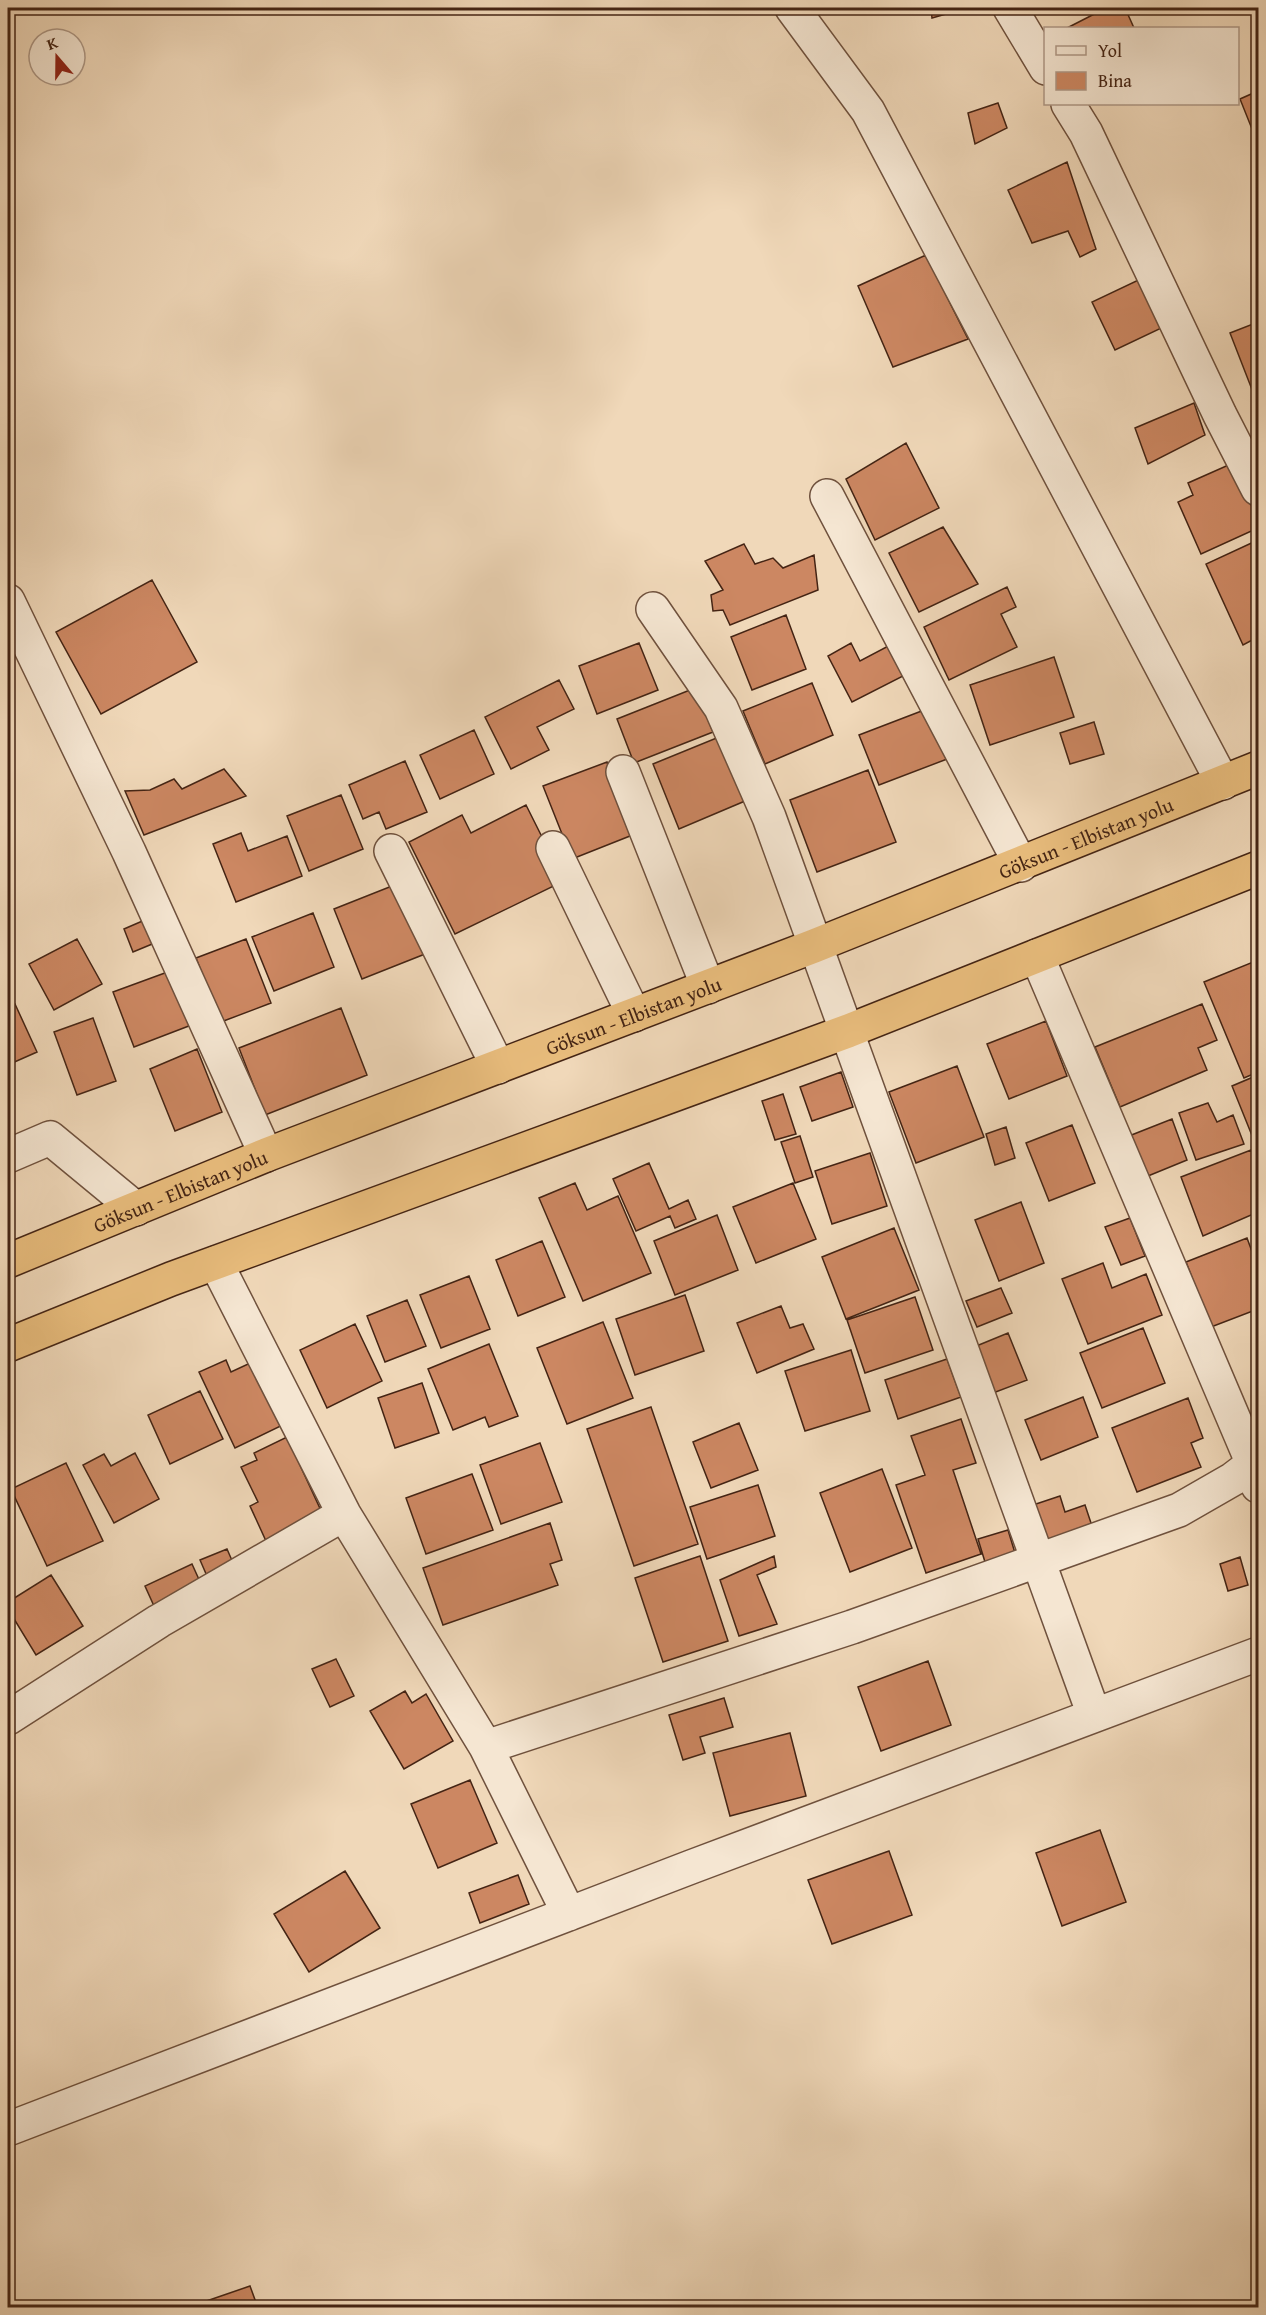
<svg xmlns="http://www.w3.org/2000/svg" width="1266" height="2315" viewBox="0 0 1266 2315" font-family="'Gentium Book Plus',serif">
<rect width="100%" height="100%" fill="#f0d8b9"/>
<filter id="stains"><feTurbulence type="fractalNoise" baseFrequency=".00333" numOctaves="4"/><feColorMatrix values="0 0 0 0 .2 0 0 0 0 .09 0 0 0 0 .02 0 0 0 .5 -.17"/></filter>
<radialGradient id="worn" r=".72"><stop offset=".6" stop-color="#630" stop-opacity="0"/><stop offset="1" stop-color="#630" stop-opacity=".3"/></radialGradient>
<path fill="#cc8762" stroke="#442414" stroke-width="1.5" d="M931 8H967L932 18Z
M1106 8H1125L1134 28H1067Z
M1258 91V144L1240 99Z
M998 103 1007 128 975 144 968 113Z
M1067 162 1096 249 1080 257 1068 231 1032 243 1008 190Z
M926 255 968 339 893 367 858 286Z
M1149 275 1172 323 1115 350 1092 302Z
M1258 322V405L1230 333Z
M1194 403 1205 435 1148 464 1135 428Z
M906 443 939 508 875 540 846 479Z
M1233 463 1258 520V528L1201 554 1178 502 1193 495 1188 483Z
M943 527 978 584 919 612 889 553Z
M1258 540V637L1243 645 1206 564Z
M744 544 755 564 773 558 783 568 814 555 818 590 730 625 723 610 713 611 711 595 723 590 705 561Z
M152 580 197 662 101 714 56 632Z
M1007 587 1016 607 1001 614 1017 647 949 680 924 627Z
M786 615 806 669 752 690 731 637Z
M639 643 658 690 597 714 579 666Z
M851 643 860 661 894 643 909 673 852 702 828 656Z
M1054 657 1074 717 990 745 970 685Z
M559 680 574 709 537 727 549 750 511 769 485 717Z
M812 683 833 735 765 764 743 711Z
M695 688 713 732 634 763 617 719Z
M932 707 955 756 879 785 859 735Z
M1094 722 1104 754 1070 764 1060 733Z
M474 730 494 774 440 799 420 755Z
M719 737 745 801 679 829 653 764Z
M405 761 427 812 386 829 379 812 363 819 349 785Z
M607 762 635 834 572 859 543 786Z
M224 769 246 796 144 835 125 791 150 790 174 779 182 789Z
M868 770 896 842 817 872 790 800Z
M341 795 363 849 309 871 287 816Z
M526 805 564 881 455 934 409 842 462 815 471 833Z
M241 833 248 851 287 836 302 876 236 902 213 844Z
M397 884 425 954 362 979 334 909Z
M313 913 334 967 274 991 252 937Z
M147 919 157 942 133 952 124 929Z
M77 939 102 984 54 1010 29 964Z
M246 939 271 1003 221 1022 196 958Z
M1258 960V1072L1244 1078 1204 982Z
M173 970 194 1024 134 1047 113 992Z
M15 1004 37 1052 10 1064 8 1059V1008Z
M1202 1004 1217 1040 1198 1048 1207 1070 1120 1107 1095 1047Z
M341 1008 367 1075 265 1115 239 1048Z
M93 1018 116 1081 77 1095 54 1032Z
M1046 1021 1067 1076 1009 1099 987 1044Z
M197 1049 222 1112 175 1131 150 1069Z
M957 1066 984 1137 916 1163 889 1092Z
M841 1072 853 1107 812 1121 800 1087Z
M1258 1075V1136L1253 1138 1232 1086Z
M783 1094 796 1134 775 1140 762 1101Z
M1208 1103 1217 1122 1233 1115 1244 1144 1196 1160 1179 1113Z
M1172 1119 1187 1160 1148 1176 1129 1136Z
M1072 1125 1095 1183 1049 1201 1026 1143Z
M1006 1127 1015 1158 995 1165 986 1134Z
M800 1136 813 1177 795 1183 781 1142Z
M1251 1150 1258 1169V1212L1203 1236 1181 1177Z
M870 1153 887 1206 832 1224 815 1171Z
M649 1163 669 1209 688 1200 696 1219 675 1228 670 1216 636 1231 613 1179Z
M575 1183 587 1210 618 1196 651 1273 583 1301 539 1198Z
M793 1183 816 1239 756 1263 733 1207Z
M1021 1202 1044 1263 999 1281 975 1220Z
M717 1215 738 1270 675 1295 654 1241Z
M1130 1218 1145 1256 1121 1265 1105 1227Z
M894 1228 919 1290 846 1319 822 1257Z
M1247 1238 1258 1268V1309L1211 1327 1186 1262Z
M542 1241 565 1297 518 1316 496 1260Z
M1103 1263 1112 1288 1146 1274 1162 1315 1088 1344 1062 1279Z
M469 1276 490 1329 441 1348 420 1295Z
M1001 1288 1012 1313 977 1327 966 1301Z
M685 1295 704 1351 635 1375 616 1319Z
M915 1297 933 1350 865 1373 847 1320Z
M407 1300 426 1346 385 1362 367 1316Z
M781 1306 790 1328 803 1324 814 1349 757 1373 737 1323Z
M603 1322 633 1398 567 1424 537 1348Z
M355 1324 382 1381 327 1408 300 1350Z
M1143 1328 1165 1383 1102 1408 1080 1353Z
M1008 1333 1027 1380 993 1393 974 1347Z
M489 1344 518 1416 489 1427 485 1417 453 1430 428 1369Z
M851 1350 870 1411 805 1431 785 1371Z
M259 1359 289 1422 235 1448 199 1372 226 1360 231 1372Z
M947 1359 961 1397 898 1419 885 1380Z
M422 1383 439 1433 395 1448 378 1398Z
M200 1391 223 1439 170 1464 148 1415Z
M1083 1397 1098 1437 1041 1460 1025 1420Z
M1188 1398 1203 1438 1191 1443 1201 1467 1137 1492 1112 1428Z
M651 1407 698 1544 634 1566 587 1429Z
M961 1419 976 1463 953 1470 981 1554 926 1573 896 1485 925 1475 911 1436Z
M739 1423 758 1470 711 1488 693 1442Z
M287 1437 323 1515 266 1541 250 1506 258 1502 241 1467 257 1460 254 1453Z
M540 1443 562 1502 501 1524 480 1465Z
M135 1453 159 1499 114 1523 83 1465 104 1454 111 1466Z
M66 1463 103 1541 47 1566 11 1489Z
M882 1469 912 1548 850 1572 820 1493Z
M472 1474 493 1530 426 1554 406 1498Z
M758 1485 775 1536 707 1559 690 1507Z
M1060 1496 1065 1512 1085 1505 1094 1532 1048 1547 1033 1505Z
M550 1523 562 1560 550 1564 558 1585 443 1625 423 1568Z
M1008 1530 1015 1553 985 1562 978 1539Z
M227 1549 234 1565 207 1576 200 1560Z
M700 1556 728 1641 663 1662 635 1578Z
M774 1556 776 1567 757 1575 777 1624 739 1636 720 1580Z
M1240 1557 1248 1585 1228 1591 1220 1564Z
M192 1564 201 1584 154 1606 145 1586Z
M51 1575 83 1626 36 1655 8 1609V1602Z
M8 1626 14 1637 8 1640Z
M336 1659 354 1696 330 1707 312 1669Z
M928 1661 951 1725 881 1751 858 1687Z
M405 1691 412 1703 426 1694 453 1741 404 1769 370 1711Z
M724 1698 733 1727 700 1737 705 1753 683 1760 669 1715Z
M790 1733 806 1796 730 1816 713 1753Z
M470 1780 497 1843 438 1868 411 1804Z
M1100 1830 1126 1902 1062 1926 1036 1853Z
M889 1851 912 1915 832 1944 808 1880Z
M345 1871 380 1928 309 1972 274 1914Z
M518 1875 529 1904 480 1923 469 1893Z
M250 2286 258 2308H193L192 2306Z"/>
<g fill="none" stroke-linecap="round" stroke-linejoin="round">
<g stroke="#6f513d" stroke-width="36">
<path id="minor" d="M792 8 868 111 1223 783
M1010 8 1046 68
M1068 104 1086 133 1220 415 1258 489
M827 496 1021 865
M8 601 129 852 266 1155
M653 609 721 708 769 817 1094 1715
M623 772 708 987
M553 848 634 1015
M391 851 498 1067
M1037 956 1253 1464 1258 1486
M8 1156 50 1138 136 1209
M216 1263 344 1514 486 1747 569 1914
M8 1718 159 1621 344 1514
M486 1747 852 1627 1179 1510 1233 1479 1258 1460
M8 2129 691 1867 1258 1654"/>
</g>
<g stroke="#442414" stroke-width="36">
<g id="highway">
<path id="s1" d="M8 1261 266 1155 814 946 1258 768"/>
<path d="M8 1345 171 1279 848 1031 1258 868"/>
</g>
</g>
<use href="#minor" stroke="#f5e6d2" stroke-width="33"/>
<use href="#highway" stroke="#e8bc7c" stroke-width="33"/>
</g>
<g text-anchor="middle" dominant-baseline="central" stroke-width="5" stroke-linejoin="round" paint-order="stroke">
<g font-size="20" fill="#442414" stroke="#f5e6d2">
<text stroke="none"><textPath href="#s1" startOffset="1158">Göksun - Elbistan yolu</textPath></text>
<text stroke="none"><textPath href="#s1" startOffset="672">Göksun - Elbistan yolu</textPath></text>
<text stroke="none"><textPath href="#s1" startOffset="186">Göksun - Elbistan yolu</textPath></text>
</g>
</g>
<rect width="1266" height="2315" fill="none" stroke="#f0d8b9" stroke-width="30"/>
<rect x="9" y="9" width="1248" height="2297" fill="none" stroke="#442414" stroke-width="3"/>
<rect x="15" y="15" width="1236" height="2285" fill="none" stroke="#442414" stroke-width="1.5"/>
<rect x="1044" y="27" width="195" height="78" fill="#f5e6d2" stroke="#ae9886" stroke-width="1.5"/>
<rect x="1056" y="46" width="30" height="9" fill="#f5e6d2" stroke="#ae9886" stroke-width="1.5"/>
<text x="1098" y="57" font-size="18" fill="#442414">Yol</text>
<rect x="1056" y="72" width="30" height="18" fill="#cc8762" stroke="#ae9886" stroke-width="1.5"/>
<text x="1098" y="87" font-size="18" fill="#442414">Bina</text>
<g transform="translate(57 57) rotate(340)"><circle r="28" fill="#f5e6d2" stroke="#ae9886" stroke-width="1.5"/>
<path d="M0-4.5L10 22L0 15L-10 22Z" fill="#8f2418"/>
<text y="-9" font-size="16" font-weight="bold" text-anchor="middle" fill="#442414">K</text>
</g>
<rect width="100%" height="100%" filter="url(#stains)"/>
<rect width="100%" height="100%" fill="url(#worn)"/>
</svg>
